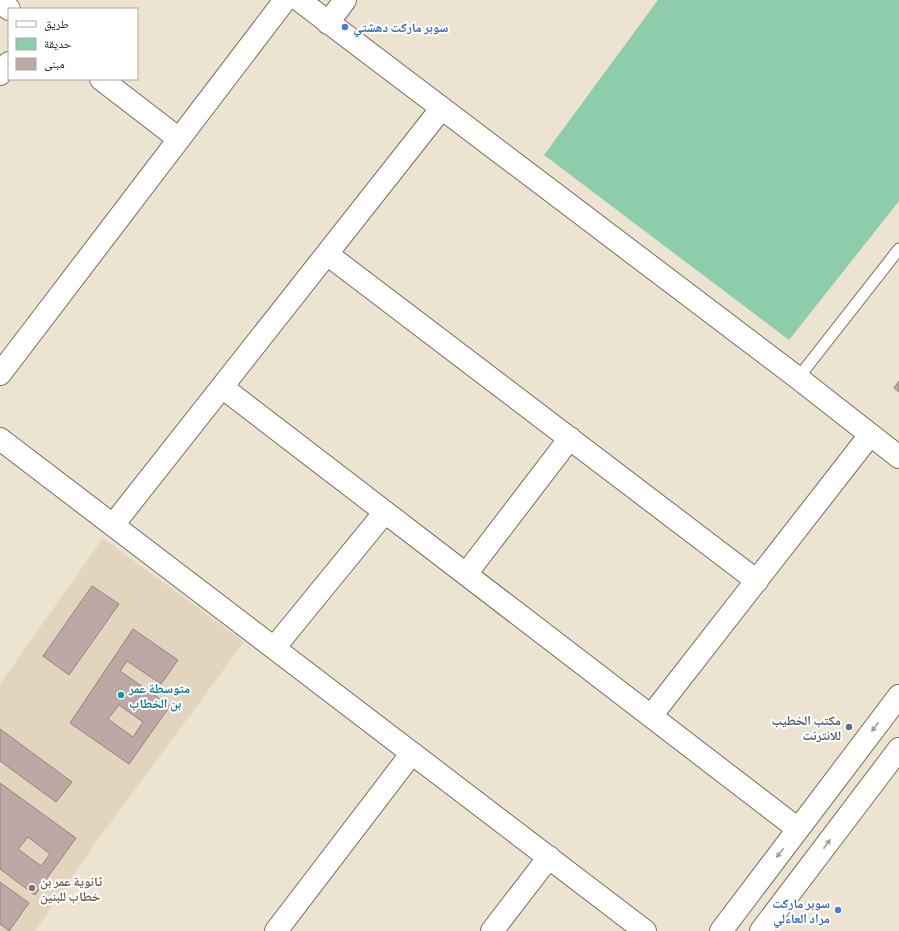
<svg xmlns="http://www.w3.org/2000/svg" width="899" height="931" viewBox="0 0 899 931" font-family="'Zilla Slab','Noto Naskh Arabic',serif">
<rect width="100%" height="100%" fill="#ede3d1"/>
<path fill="#e3d5bd" d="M103 538 244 642 94 845 35 931H0V684Z"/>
<path fill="#8ecdab" d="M658 0H899V201L789 340 544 155Z"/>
<path fill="#bea8a6" stroke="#978280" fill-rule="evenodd" d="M899 381V392L894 388Z
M92 586 119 604 69 675 43 656Z
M133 629 178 660 161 684 127 661 120 671 170 706 129 764 70 723ZM119 705 143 722 133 737 108 719Z
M0 729 72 782 56 802 0 761Z
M0 783 76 838 35 895 0 869ZM28 837 50 854 41 866 18 849Z
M0 882 29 903 9 931 0 924Z"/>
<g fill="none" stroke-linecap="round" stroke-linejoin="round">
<g stroke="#776e5e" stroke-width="13">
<path id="service" d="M798 378 899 249"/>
</g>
<g stroke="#776e5e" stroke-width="24">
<path id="minor" d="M299 0 798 378 899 457
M0 2 9 9
M328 23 345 0
M0 74 9 63
M101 79 179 139
M327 254 757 581
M0 374 285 0
M222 387 798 829
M0 439 645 931
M113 525 441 109
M466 574 570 438
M274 648 385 512
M651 716 870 435
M276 931 412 753
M492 931 549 857"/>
</g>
<g stroke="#776e5e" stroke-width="24">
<path id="tertiary" d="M721 931 899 696
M761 931 899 749"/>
</g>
<use href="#service" stroke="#fff" stroke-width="11"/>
<use href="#minor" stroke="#fff" stroke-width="22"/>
<use href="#tertiary" stroke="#fff" stroke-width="22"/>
</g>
<defs><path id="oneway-solid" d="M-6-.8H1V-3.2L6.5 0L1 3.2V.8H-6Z"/></defs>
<g fill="#a09e9b">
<use href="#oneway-solid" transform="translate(875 727) rotate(127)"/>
<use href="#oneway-solid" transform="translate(827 844) rotate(-53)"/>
<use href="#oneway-solid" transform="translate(780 853) rotate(127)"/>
</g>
<g fill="#3f7fe0" stroke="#fff" stroke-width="1.5">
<circle cx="345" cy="27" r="4"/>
<circle cx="838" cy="910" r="4"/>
</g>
<circle fill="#0f9aa8" stroke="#fff" stroke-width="1.5" cx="121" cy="695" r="4"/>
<circle fill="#5c6f8a" stroke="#fff" stroke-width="1.5" cx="849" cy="727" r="4"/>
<circle fill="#8d6e63" stroke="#fff" stroke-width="1.5" cx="32" cy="888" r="4"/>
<g text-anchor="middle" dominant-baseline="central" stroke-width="4" stroke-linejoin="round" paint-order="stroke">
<g font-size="13" font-weight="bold" fill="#366cbe" stroke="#fff" text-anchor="start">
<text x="353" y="27">سوبر ماركت دهشتي</text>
<text x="830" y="903" text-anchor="end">سوبر ماركت<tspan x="830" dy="15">مراد العاءلي</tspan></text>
</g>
<g font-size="13" font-weight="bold" fill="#0d838f" stroke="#fff" text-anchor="start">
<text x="129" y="688">متوسطة عمر<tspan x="129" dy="15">بن الخطاب</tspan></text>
</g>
<g font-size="13" font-weight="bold" fill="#4e5e75" stroke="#fff" text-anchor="end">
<text x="841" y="720">مكتب الخطيب<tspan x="841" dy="15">للانترنت</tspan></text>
</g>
<g font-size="13" font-weight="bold" fill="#785e54" stroke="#fff" text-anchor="start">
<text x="40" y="881">ثانوية عمر بن<tspan x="40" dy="15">خطاب للبنين</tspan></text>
</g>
</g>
<rect x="8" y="8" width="130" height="72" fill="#ffffff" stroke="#aba9a6"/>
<rect x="16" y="21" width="20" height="6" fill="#ffffff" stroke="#aba9a6"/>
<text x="44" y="28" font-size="12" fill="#2c2821">طريق</text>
<rect x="16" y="38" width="20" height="12" fill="#8ecdab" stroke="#aba9a6"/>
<text x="44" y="48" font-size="12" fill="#2c2821">حديقة</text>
<rect x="16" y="58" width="20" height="12" fill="#bea8a6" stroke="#aba9a6"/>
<text x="44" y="68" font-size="12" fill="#2c2821">مبنى</text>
</svg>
